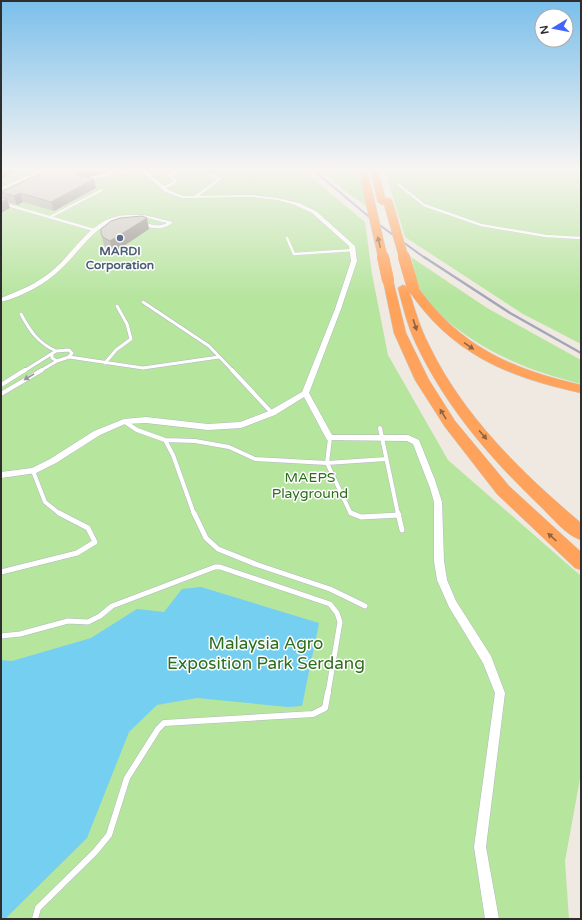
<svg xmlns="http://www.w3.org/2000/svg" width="582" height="920" viewBox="0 0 582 920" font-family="'Varela Round',sans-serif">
<rect width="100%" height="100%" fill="#efe9e1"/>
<path fill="#b6e59e" d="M1 168H300L365 222 372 274 388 355 448 460 581 576V773L565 861 569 919H1Z
M318 168H357L366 206 350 195Z
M384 168H581V344L523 314 405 237Z
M411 257 487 308 581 360V384C533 372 490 355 451 324 440 314 427 303 420 290 415 280 414 267 411 257Z"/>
<path fill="#75cff0" d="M201 587 319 623 302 706 288 707 197 698 157 705 129 732 87 838 5 919H1V660L12 661 91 638 137 609 164 612 182 589Z"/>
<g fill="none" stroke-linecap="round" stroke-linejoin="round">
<g stroke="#b4b7c1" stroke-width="3">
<path id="service-far4" d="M92 178 106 175 116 170 129 174 139 168
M399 185 424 205 481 225 546 236 581 238
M163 188 176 182 169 175 187 168
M1 189 48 168
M195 197 220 179 207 174
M1 203 94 230
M50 217 102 190
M287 238 294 254 354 250"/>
</g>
<g stroke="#b4b7c1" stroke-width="4">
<path id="service-far3" d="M143 302 209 346 233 371
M21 314C30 331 38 343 56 351
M69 357 143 368 219 357
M105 363 116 350 131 339 127 324 117 306
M24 371 56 351 69 350 72 353 69 357 57 361 52 358V354
M40 371 57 361"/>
</g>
<g stroke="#b4b7c1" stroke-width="5">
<path id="service-far2" d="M232 370 272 413
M1 385 25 370
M1 394 42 370
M125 422 137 430 165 440 195 441 229 447 255 459 327 463 386 459
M380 428 398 514
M330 438 327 463 350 512 353 514
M165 440 173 455 194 514
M33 471 45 502 60 514"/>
</g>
<g stroke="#b4b7c1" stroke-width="6">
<path id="service-far1" d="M194 513 206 538 218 549 258 565 330 589 365 606
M351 513 361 517 399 515
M398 513 402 530
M1 572 77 553 95 542 88 528 59 513
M1 636 20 634 68 621 88 622 100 616 112 606 215 567H220L330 604 337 613 340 622 328 693"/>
</g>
<g stroke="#b4b7c1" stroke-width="7">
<path id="service" d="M35 919 38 908 95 852 109 835 127 778 158 729 164 723 313 714 325 708 328 692"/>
</g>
<g stroke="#b4b7c1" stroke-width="1">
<path id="minor" d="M138 168H143L169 190 183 196 252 195 277 198 299 203 316 211 355 246 357 261 341 309 309 393 332 435H408L419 440 435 480 442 502 444 561 447 580 456 601 491 656 505 693 486 847 499 919H485L474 847 495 693 483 663 449 607 437 580 434 561V502L430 488 413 444 407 441 327 440 304 397 275 415 241 428 208 430 146 423 125 424 100 435 56 463 36 473 1 478V472L32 468 50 459 94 431 124 419 146 417 208 424 240 422 269 411 302 392 335 309 351 261 349 246 312 213 295 205 277 200 252 197 182 198 165 192Z
M130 215H144L173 222C164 231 150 229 139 224 137 222 134 220 132 219 127 217 121 218 117 220 92 228 80 251 62 268 46 284 23 296 1 302V298C19 291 38 283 52 271 77 250 93 214 130 215ZM144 217 167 223C157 228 146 224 138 218Z"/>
</g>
<g stroke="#c9c9c9" stroke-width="1">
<path id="motorway" d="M359 168H367L370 184 369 186 366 187 362 184Z
M370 168H378L386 202 385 204 382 205 378 202Z
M388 277 393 280 406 333 429 380 455 421 509 486 581 552V570L575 568 497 494 445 427 415 380 394 333 383 280Z
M403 285 408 287 413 285 417 286C459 346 511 369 581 385V393C508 377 453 355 409 291 415 309 420 328 429 345 463 416 522 473 581 523V540C565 535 551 516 539 505 491 459 446 407 417 346 408 328 403 307 398 288Z"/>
</g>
<use href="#service-far4" stroke="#fff" stroke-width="2.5"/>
<use href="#service-far3" stroke="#fff" stroke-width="3"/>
<use href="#service-far2" stroke="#fff" stroke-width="4"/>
<use href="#service-far1" stroke="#fff" stroke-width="5"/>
<use href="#service" stroke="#fff" stroke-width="6"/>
<use href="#minor" fill="#fff" fill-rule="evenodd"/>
<use href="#motorway" fill="#ffa35c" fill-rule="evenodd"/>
<path stroke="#a3a6b8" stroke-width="2" d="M311 168 374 221 425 258"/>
<path stroke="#a3a6b8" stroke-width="2.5" d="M424 257 510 313 581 353"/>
<g stroke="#c9c9c9" stroke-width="10" stroke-linecap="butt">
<path id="motorway-bridge-far1" d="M366 184 383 258
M388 202 404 258"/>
</g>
<g stroke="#c9c9c9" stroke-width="12" stroke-linecap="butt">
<path id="motorway-bridge" d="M383 257 388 280
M404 257 413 288"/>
</g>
<use href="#motorway-bridge-far1" stroke="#ffa35c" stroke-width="9"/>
<use href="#motorway-bridge" stroke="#ffa35c" stroke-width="12"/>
</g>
<path fill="#afaba4" d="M52 168H109L99 174 90 176V178L96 188 54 211 23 202 17 205 8 202 10 208 3 198 1 192Z
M149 229 113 253 107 250 104 245 101 234Z"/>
<path fill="#8e8b86" d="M1 168H24L1 179Z
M88 168H109L99 174 90 176 89 179 77 175Z
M94 179 96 188 54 211 51 202Z
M20 193 23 202 17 205 14 196Z
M7 199 10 208 1 213V202Z
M147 218 149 229 113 253 110 241Z"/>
<path fill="#cbc7bf" stroke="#8e8b86" d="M52 168H88L87 170 77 175 94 179 51 202 20 193 14 196 1 192Z
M1 197 7 199 1 202Z
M142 216 147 218 110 241 104 238 101 234V229L111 221 120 218Z"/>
<defs><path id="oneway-solid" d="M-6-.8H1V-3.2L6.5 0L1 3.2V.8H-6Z"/></defs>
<g fill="#8c6343">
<use href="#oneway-solid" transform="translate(379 242) rotate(-103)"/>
<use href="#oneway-solid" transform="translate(415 325) rotate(72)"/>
<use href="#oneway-solid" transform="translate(469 346) rotate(34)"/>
<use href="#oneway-solid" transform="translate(443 414) rotate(-122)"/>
<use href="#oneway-solid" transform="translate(483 435) rotate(49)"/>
<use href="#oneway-solid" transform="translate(552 537) rotate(-138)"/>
</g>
<use fill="#969696" href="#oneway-solid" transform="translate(29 377) rotate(149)"/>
<linearGradient id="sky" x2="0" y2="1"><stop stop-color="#7abfeb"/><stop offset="0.57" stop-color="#f8f5f2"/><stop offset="1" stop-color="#f8f5f2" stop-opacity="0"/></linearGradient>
<rect width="582" height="297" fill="url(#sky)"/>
<circle fill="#5c6f8a" stroke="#fff" stroke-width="1.5" cx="120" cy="238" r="4"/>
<g text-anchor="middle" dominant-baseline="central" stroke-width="3" stroke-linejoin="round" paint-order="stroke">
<g font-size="12" font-weight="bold" fill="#4e5e75" stroke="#fff">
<text x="120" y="251">MARDI<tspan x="120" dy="14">Corporation</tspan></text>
</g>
<g font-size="14" fill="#2c6e1b" stroke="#fff">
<text x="310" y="477">MAEPS<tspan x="310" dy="16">Playground</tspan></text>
</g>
<g font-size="17" fill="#2c6e1b" stroke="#fff">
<text x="266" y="643">Malaysia Agro<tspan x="266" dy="20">Exposition Park Serdang</tspan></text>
</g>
</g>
<rect width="582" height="920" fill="none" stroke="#2e2e2e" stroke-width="4"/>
<g transform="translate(554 28) rotate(260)"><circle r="19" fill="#ffffff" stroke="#ababab"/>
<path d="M0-3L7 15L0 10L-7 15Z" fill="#4264fb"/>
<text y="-6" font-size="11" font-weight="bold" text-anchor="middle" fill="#2e2e2e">N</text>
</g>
</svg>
